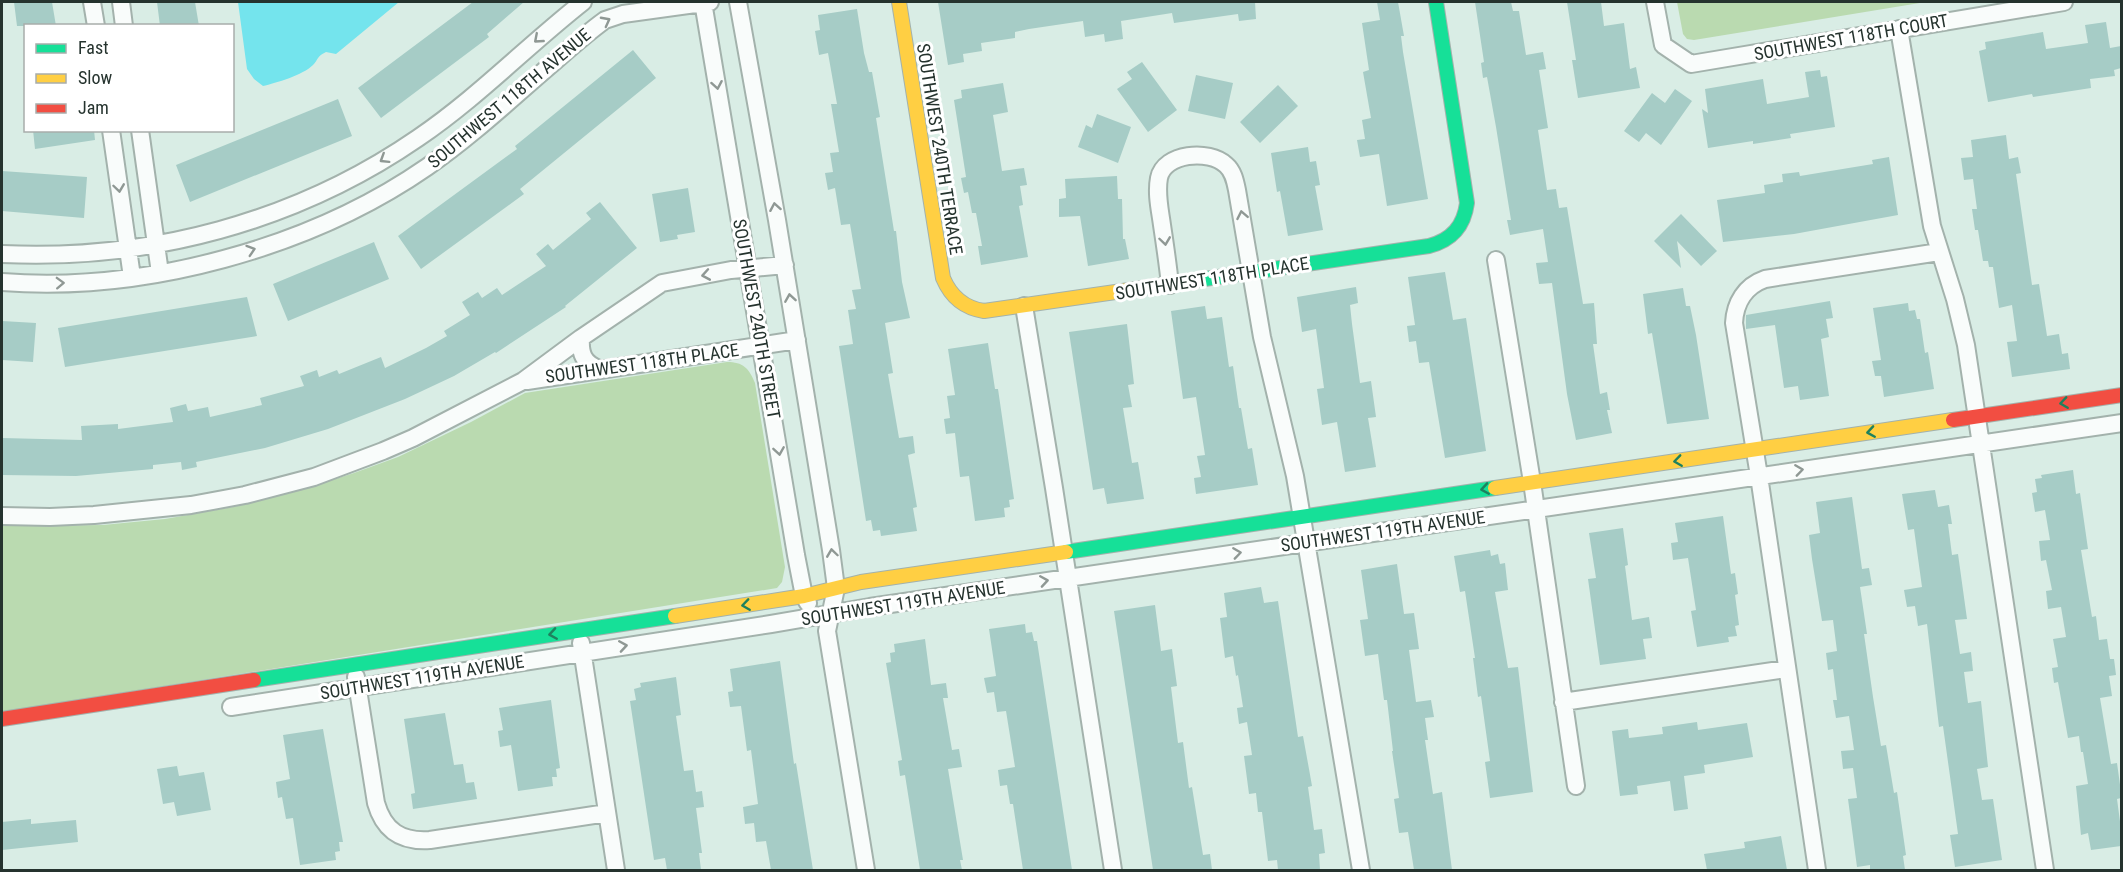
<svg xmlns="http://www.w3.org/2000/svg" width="2123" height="872" viewBox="0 0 2123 872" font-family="'Roboto Condensed',sans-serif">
<rect width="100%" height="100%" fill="#d9ede5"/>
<path fill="#badab0" d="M1677 2H1926L1694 40 1687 39 1683 34Z
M727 362C743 362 749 368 755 383L785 567 782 582 777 588 2 712V526L103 525 165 519 233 507 298 491 354 473 398 457 471 422 525 393Z"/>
<path fill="#74e4ed" d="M238 2H399L336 54 326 52C316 57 319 59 313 65 303 75 276 83 263 86L254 79 247 69Z"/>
<path fill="#a6ccc6" d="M14 2H52L56 26H17Z
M157 2H195L199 26H160Z
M473 2H524L487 34 489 37 381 118 358 88Z
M938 2H1255L1256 19 1239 21 1238 14 1174 23 1172 13 1121 21 1123 39 1105 42 1104 34 1085 37 1083 21 1029 29 1015 32V38L981 43 982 51 963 54 964 62 948 65Z
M1377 2H1398L1404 36H1401L1403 52 1428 199 1387 206 1379 154 1360 157 1357 140 1365 139 1362 120 1371 118 1363 72 1369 70 1362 23 1380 20Z
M1475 2H1511L1513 11H1519L1526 55 1543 52 1546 69 1539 70 1548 128 1538 130 1547 190 1556 189 1559 208 1567 207 1583 304 1594 303 1597 344H1593L1600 394 1607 392 1610 410H1607L1612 433 1576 440 1567 394 1552 283 1539 284 1536 263 1548 262 1543 229 1510 235 1507 220H1511L1496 127 1487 77 1483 78 1481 63 1484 62Z
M1567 2H1601L1604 26 1624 23 1630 69 1636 67 1640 88 1578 98 1572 60H1576Z
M857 9 864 53 869 72H872L880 117 876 118 894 231H896L902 282 910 318 885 323 893 373 888 374 899 438 913 436 915 453 908 455 917 507 913 508 917 531 881 536 880 530 873 531 871 520 866 521 839 346 853 344 848 310 856 309 852 290 861 289 850 224 841 225 835 188 828 190 825 173 833 172 830 153 839 152 831 104H837L828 53 819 55 815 31 820 30 818 15Z
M2106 22 2110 48 2121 46V68L2114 70 2115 76 2090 79 2091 88 2033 97 2032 94 1988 102 1979 51 1986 49 1985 42 2043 32 2046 49 2088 43 2085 25Z
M633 50 656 78 520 189 524 194 421 269 398 236 517 149 515 146Z
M1142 62 1177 110 1148 132 1117 89 1132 79 1127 72Z
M1820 70 1821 77 1827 76 1835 127 1790 134 1791 138 1753 144V141L1708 148 1702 109 1708 113 1705 89 1763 79 1767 104 1809 97 1805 72Z
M1196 75 1233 83 1225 119 1188 111Z
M1003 83 1008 112 993 115 1002 171 1024 168 1027 185 1020 186 1023 205 1019 206 1028 257 981 265 978 246H982L976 213H972L968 192 964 193 961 178 966 177 954 100 962 98 961 90Z
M1278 85 1298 106 1260 143 1240 122Z
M1675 89 1692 101 1661 145 1646 133 1639 142 1624 131 1652 93 1665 103Z
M338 99 352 136 190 202 176 165Z
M1097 114 1131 127 1118 163 1078 147 1086 125 1092 128Z
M33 130H94L95 140 35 149Z
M2006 135 2009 159 2018 157 2021 173 2016 174 2032 285 2039 284 2047 336 2059 334 2062 354 2068 353 2070 369 2012 377 2007 342 2017 341 2012 305 1999 308 1993 267H1989L1988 261H1983L1978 230H1975L1972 209H1977L1973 179 1964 180 1961 158 1973 157 1971 140Z
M1308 147 1310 162 1316 161 1320 185 1315 186 1323 230 1288 236 1280 191 1277 192 1271 153Z
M1889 157 1898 215 1794 234 1723 242 1717 200 1765 193 1764 185 1783 182 1782 174 1799 172 1800 176 1873 164 1872 160Z
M2 171 87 177 84 218 2 211Z
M1117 176 1118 199H1122L1123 239H1125L1129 259 1088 266 1080 216 1059 217V199L1066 198 1065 179Z
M688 188 695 232 677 235 678 239 660 242 652 194Z
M600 202 637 248 565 306 566 307 496 353 495 352 454 376 405 399 328 429 265 448 196 462 197 467 182 470 181 462 153 465V469L76 476 2 475V438L82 440 81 426 118 424V429L173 422 170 408 186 404 188 411 208 407 210 417 262 405 260 398 304 386 300 376 317 370 319 377 337 370 339 374 381 357 385 368 426 348 447 336 444 331 470 315 462 302 478 292 482 298 497 288 502 295 546 266 536 254 548 244 553 250 591 219 586 213Z
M1681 214 1717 251 1701 266 1677 241 1681 268 1654 241Z
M374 242 389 279 288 321 273 284Z
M1445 272 1453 320 1466 318 1486 451 1445 458 1429 362 1419 363 1416 341 1409 342 1407 326 1415 325 1408 277Z
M1356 287 1358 303 1350 305 1352 324 1360 383 1371 381 1376 417 1368 418 1376 467 1345 472 1337 422 1322 425 1317 389 1324 388 1316 329 1302 332 1297 297Z
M1683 288 1686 306H1690L1696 335 1709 419 1667 424 1652 333 1648 334 1643 294Z
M247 297 257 336 65 367 58 328Z
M1830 301 1833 318 1826 319 1829 337 1821 339 1829 396 1800 400 1798 386 1784 388 1775 325 1746 329V315Z
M1908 303 1909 311 1915 310 1917 319H1920L1925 353 1928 352 1934 389 1884 397 1881 376H1875L1872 361 1881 360 1873 308Z
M1205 306 1207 319 1222 317 1229 367 1233 366 1239 408H1241L1248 449 1252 448 1258 485 1196 494 1194 478 1201 477 1197 456 1205 455 1196 397 1183 399 1171 311Z
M2 321 36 323 33 362 2 360Z
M1127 324 1134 384 1128 385 1132 407 1123 408 1132 463 1138 462 1144 499 1107 504 1104 488 1093 490 1069 332Z
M988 343 995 389H998L1014 499 1009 500 1010 507 1004 508 1005 517 975 521 969 476 960 477 955 433 946 434 944 419 950 418 947 396 955 395 948 349Z
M2073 470 2076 494 2080 493 2088 549 2081 550 2092 617 2096 616 2099 640 2107 639 2110 659H2114L2116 675 2109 676 2112 696 2100 698 2111 764 2117 763 2121 792V798L2117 799 2121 829V846L2091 850 2088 833 2081 835 2076 786 2088 784 2083 752H2081L2079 736 2068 738 2058 682 2054 683 2052 668 2058 667 2053 639 2066 637 2061 607 2048 609 2046 591 2052 590 2046 560 2041 561 2039 541 2050 540 2045 510 2035 512 2032 493 2037 492 2035 479 2042 478 2041 475Z
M1935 490 1938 507 1949 505 1952 524H1948L1952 555 1958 554 1967 619 1955 620 1960 654 1971 652 1973 671 1964 672 1968 703 1981 701 1988 767 1977 769 1982 800 1993 799 2002 860 1955 867 1950 835 1958 834 1943 726 1939 727 1927 624 1918 626 1915 606 1907 607 1904 590 1922 587 1914 529 1908 530 1902 494Z
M1852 497 1862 569 1869 568 1872 585 1860 587 1867 634H1864L1873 697 1881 746 1886 745 1894 793 1897 792 1906 855 1903 856 1905 870H1870V865L1857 867 1848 799 1857 798 1853 768 1843 769 1841 751 1854 750 1849 716 1836 718 1833 700H1837L1833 669 1828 670 1826 653 1837 651 1833 620 1822 621 1812 559 1809 535 1820 533 1816 502Z
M1723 516 1731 574 1735 573 1738 594 1735 595 1739 625 1735 626 1737 636 1728 637 1729 642 1697 647 1691 611 1696 610 1688 558 1673 560 1671 543 1678 542 1675 523Z
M1623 528 1628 565 1625 566 1632 620 1649 617 1652 638 1643 639 1646 659 1600 665 1588 579 1596 578 1589 533Z
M1490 550 1491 556 1498 554 1500 564 1505 563 1508 590 1495 592 1508 668 1518 667 1533 792 1490 798 1485 762 1490 761 1481 696 1478 697 1473 658H1475L1465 591 1460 592 1454 556Z
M1397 564 1404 614 1414 613 1419 649 1409 650 1416 702 1431 700 1434 717 1425 718 1428 740H1425L1433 794 1442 792 1452 870H1414L1408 832 1399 833 1394 799 1399 798 1392 751H1393L1387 700H1384L1378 654 1365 656 1360 620 1368 619 1361 570Z
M1261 587 1264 603 1278 601 1298 737 1303 736 1309 769 1312 786 1308 787 1314 830 1322 829 1325 853 1319 854 1320 870H1278L1277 860 1268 861 1262 812H1258L1256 793 1249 794 1244 756 1252 755 1247 722 1239 724 1237 708 1243 707 1238 675 1236 676 1233 656 1225 658 1220 618 1227 617 1224 593Z
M1155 605 1161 651 1172 649 1177 686 1171 687 1178 743 1183 742 1189 788 1192 787 1203 855 1210 854 1212 870H1153L1114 611Z
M1025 624 1026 633 1032 632 1034 641H1037L1072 870H1023L1013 804H1010L1007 785 1000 786 998 770 1015 767 1006 711 997 712 994 692 987 693 984 678 996 676 989 629Z
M925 639 931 685 946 683 948 698H943L952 750 959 749 962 767 948 769 963 860H960L962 870H920L905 775 900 776 898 761 902 760 886 663 891 662 890 653 895 652 894 644Z
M780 661 794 764 796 763 813 870H771L766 841 756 842 754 823 745 824 743 807 758 804 751 750 747 751 741 706 730 707 728 692 733 691 730 669Z
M676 677 681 715 676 716 684 771 693 770 696 792 702 791 704 807 696 808 702 853H699L701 870H667L665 858 654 860 630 701 636 700 634 689 641 687 640 683Z
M551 700 560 768 556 769 557 777H552L553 786 518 791 511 745 500 747 498 731 503 730 499 708Z
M445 713 454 765 463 764 466 783 474 782 477 799 413 809 411 794 415 793 404 719Z
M1697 722 1698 730 1747 723 1753 757 1704 765 1705 773 1684 776 1688 809 1674 811 1670 781 1637 786 1638 794 1620 796 1612 731 1628 729 1629 738 1663 734 1662 727Z
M323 729 343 842H339L340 851 335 852 336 860 300 865 293 818 286 819 282 797 278 798 276 782 290 779 283 735Z
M177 766 179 776 204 772 211 810 177 816 174 802 163 804 157 769Z
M31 819V824L76 820 78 842 2 850V822Z
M1781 836 1787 870H1707L1704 854 1745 848 1744 842Z"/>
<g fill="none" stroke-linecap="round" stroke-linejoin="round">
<g stroke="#a3b2ac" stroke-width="20">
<path id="street" d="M92 2 96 26
M121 2 124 26
M703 2 796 555 804 596 808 603
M738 2 777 220 831 550 836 588 827 631 866 870
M1655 2 1663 45 1691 64 2064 2
M1899 29 1932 226 1955 299 1966 345 2045 870
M111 130 132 277
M140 130 160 273
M2 254C149 261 296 222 418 138 477 98 527 46 583 2
M1496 260 1532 482 1576 786
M2 282C144 293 310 248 427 167 472 136 512 98 553 63 570 48 587 33 605 20L623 14 710 2
M1170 285C1168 265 1165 245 1162 225 1160 210 1156 194 1159 178 1164 153 1209 149 1226 165 1233 171 1235 180 1237 190L1262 337 1295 476 1361 870
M1024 306 1054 488 1113 870
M581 338C580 353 583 363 599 369
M527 381 797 340
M2 516 50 517 94 515 191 505 245 495 314 477 383 451 413 438 523 381 581 338 662 283 731 270 785 265
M581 643 616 870
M356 677 376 803C384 831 401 842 430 840L607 813
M1563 702 1786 669
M231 707 771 624 870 607 2122 423
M1817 870 1759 476 1734 323C1735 303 1745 286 1765 279L1939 252"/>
</g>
<g stroke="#a3b2ac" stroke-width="16">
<path id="fast" d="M1143 288 1429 246C1452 240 1464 226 1467 203L1436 2
M1066 552 1495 488
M254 680 675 616"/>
</g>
<g stroke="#a3b2ac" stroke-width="16">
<path id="slow" d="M899 2 943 278C951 297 964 308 984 311L1143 288
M1495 488 1953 420
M675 616 804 596 861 582 1066 552"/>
</g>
<g stroke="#a3b2ac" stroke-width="16">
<path id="jam" d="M1953 420 2122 395
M2 719 254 680"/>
</g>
<use href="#street" stroke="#f9fcfb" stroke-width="16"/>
<use href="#fast" stroke="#16e098" stroke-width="14"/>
<use href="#slow" stroke="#ffcf43" stroke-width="14"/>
<use href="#jam" stroke="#f24e42" stroke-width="14"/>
</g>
<defs><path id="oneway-chevron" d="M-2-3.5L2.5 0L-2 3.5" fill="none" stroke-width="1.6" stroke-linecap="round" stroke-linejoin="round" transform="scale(1.5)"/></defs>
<g stroke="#8f9894">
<use href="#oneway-chevron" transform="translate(606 21) rotate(-28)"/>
<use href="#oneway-chevron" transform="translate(538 39) rotate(139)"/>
<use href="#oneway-chevron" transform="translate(717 85) rotate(80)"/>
<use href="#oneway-chevron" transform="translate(384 159) rotate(148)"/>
<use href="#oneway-chevron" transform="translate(119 188) rotate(82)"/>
<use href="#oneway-chevron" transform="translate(775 207) rotate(-100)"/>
<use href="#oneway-chevron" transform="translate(1242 215) rotate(-101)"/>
<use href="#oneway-chevron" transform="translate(1165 241) rotate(82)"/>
<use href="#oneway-chevron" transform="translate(251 250) rotate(-18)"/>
<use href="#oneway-chevron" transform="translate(706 275) rotate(170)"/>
<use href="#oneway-chevron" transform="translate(60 283) rotate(-2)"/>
<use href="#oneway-chevron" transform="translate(790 298) rotate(-99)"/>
<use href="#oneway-chevron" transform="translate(779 451) rotate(81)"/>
<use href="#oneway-chevron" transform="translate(1799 470) rotate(-8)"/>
<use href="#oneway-chevron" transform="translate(832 553) rotate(-98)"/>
<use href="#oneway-chevron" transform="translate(1237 553) rotate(-8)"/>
<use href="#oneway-chevron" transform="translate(1044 581) rotate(-9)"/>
<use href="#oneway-chevron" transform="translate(623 646) rotate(-9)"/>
</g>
<g stroke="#1e815e">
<use href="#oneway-chevron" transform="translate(2064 403) rotate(172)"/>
<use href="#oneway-chevron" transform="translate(1871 432) rotate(171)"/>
<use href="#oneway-chevron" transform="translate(1678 461) rotate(172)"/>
<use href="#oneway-chevron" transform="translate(1485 489) rotate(171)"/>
<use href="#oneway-chevron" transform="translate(746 605) rotate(172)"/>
<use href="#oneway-chevron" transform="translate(553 634) rotate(171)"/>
</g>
<g text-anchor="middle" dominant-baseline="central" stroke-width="6" stroke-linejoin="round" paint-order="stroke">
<g font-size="18" fill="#25332e" stroke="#fff">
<text transform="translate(1851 37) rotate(-10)">SOUTHWEST 118TH COURT</text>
<text transform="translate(509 98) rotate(-40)">SOUTHWEST 118TH AVENUE</text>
<text transform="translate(940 149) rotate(81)">SOUTHWEST 240TH TERRACE</text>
<text transform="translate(1212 278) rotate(-9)">SOUTHWEST 118TH PLACE</text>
<text transform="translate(757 319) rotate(80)">SOUTHWEST 240TH STREET</text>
<text transform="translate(642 363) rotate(-8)">SOUTHWEST 118TH PLACE</text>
<text transform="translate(1383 531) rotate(-8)">SOUTHWEST 119TH AVENUE</text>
<text transform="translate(903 603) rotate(-9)">SOUTHWEST 119TH AVENUE</text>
<text transform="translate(422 677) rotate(-9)">SOUTHWEST 119TH AVENUE</text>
</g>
</g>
<rect width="2123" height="872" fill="none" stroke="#25332e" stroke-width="6"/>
<rect x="24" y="24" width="210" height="108" fill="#ffffff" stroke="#a8adab" stroke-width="1.5"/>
<rect x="36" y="44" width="30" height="9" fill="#16e098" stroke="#a8adab" stroke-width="1.5"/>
<text x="78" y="54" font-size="18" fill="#25332e">Fast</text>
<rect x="36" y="74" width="30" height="9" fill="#ffcf43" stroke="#a8adab" stroke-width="1.5"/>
<text x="78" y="84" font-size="18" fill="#25332e">Slow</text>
<rect x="36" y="104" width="30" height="9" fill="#f24e42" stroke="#a8adab" stroke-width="1.5"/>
<text x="78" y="114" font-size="18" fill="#25332e">Jam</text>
</svg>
